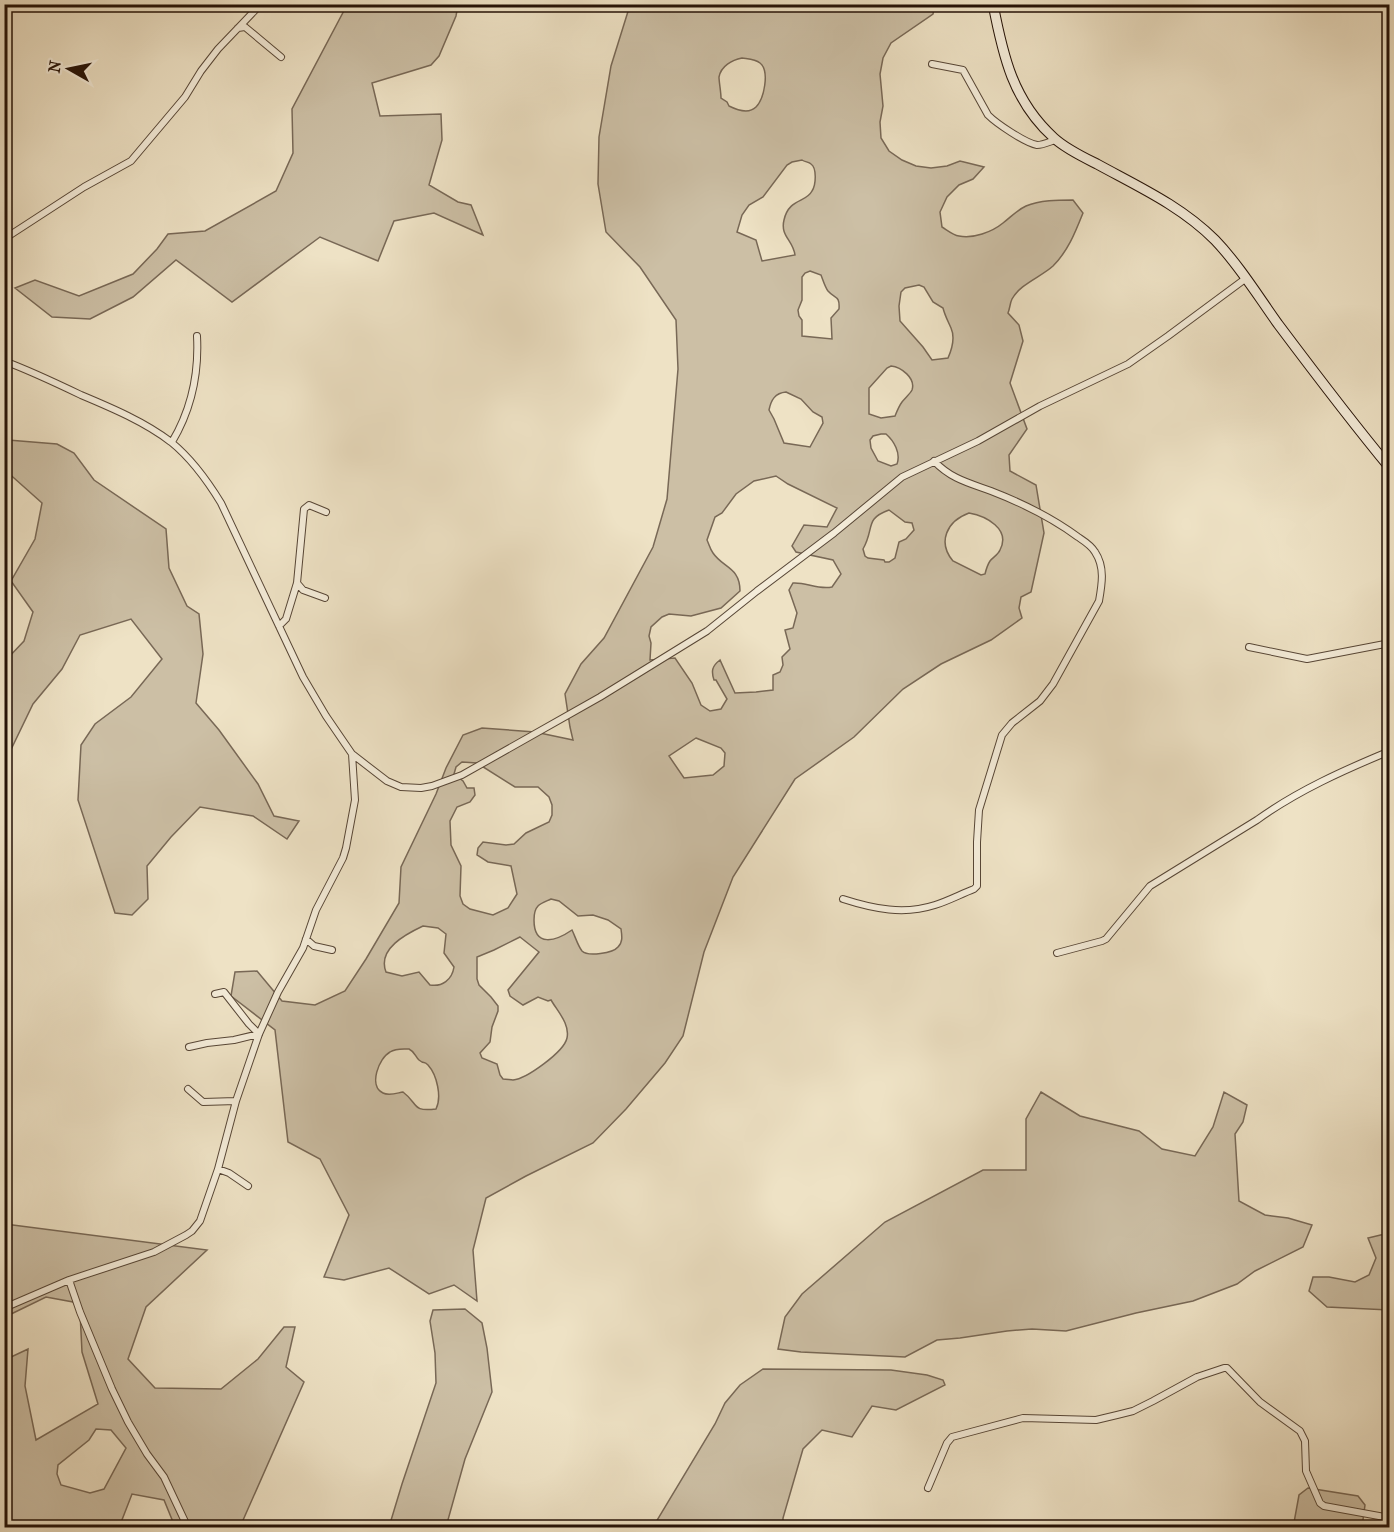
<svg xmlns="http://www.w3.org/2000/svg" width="1394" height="1532" viewBox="0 0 1394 1532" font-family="'IM FELL French Canon',serif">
<rect width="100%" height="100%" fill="#eee2c5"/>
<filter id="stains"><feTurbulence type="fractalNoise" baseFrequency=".00333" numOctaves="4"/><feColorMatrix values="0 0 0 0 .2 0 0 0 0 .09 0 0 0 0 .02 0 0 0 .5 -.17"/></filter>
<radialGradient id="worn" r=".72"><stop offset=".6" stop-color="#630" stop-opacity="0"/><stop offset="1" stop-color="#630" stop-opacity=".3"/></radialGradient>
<path fill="#ccbfa5" stroke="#786856" stroke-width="1.5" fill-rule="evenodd" d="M784 4 935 5 933 14 891 43 883 58 880 74 883 106 880 122 881 138 889 151 902 160 916 166 931 168 947 166 960 161 984 167 973 179 959 185 947 197 940 212 942 227C947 230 953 235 959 236 973 239 992 232 1003 223 1011 217 1017 210 1026 206 1040 200 1058 200 1073 200L1083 213C1075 233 1068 251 1053 266 1041 277 1020 284 1012 299 1010 303 1010 308 1008 313L1019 325 1023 341 1010 383 1027 429 1009 455 1010 471 1036 485 1044 533 1031 592 1021 597 1019 608 1022 618 991 640 941 664 903 689 854 737 795 779 733 877 704 952 683 1036 665 1063 626 1109 593 1143 526 1176 486 1198 473 1250 477 1301 454 1285 429 1294 389 1268 344 1280 324 1277 349 1215 320 1159 288 1142 275 1030 231 996 235 972 257 971 282 1001 315 1005 345 991 366 959 399 903 401 867 436 794 446 768 463 735 482 728 535 732 573 740 570 727 565 694 581 664 604 638 653 547 667 499 678 369 676 320 640 267 606 232 598 184 599 137 611 66 630 5H747C762 14 766 11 782 6ZM742 58C748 59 755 59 760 63 770 71 764 99 756 107 749 114 737 110 729 106L727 102 721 98C721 92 719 82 719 77 721 66 732 60 742 58ZM802 160C805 162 809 162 811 164 817 168 816 185 812 191 806 203 789 198 784 220 780 236 793 240 795 255L762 261 756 240 737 232 742 215 749 205 763 197 787 165 792 162ZM810 271 821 275C823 280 825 287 828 291 835 299 840 295 839 309L831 318 832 339 802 336V320L799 316 798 310 802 300V277L805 273ZM919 285 924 287 933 302 943 308C945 316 948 321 951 328 955 337 952 349 948 358L932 360 923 347 900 321 899 306 901 292 905 288ZM891 366C901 367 916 378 912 390 910 394 905 398 902 402 899 406 897 411 895 416L881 418 869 414V388L887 368ZM786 392 801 399 813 412 822 417 823 423 810 447 784 443 774 419 769 410C771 400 775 393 786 392ZM881 434H886C894 441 901 453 897 464L891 466 878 461 871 448 870 440 873 436ZM776 476 788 484 837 508 827 527 804 525 792 546 796 552 833 560 841 574 832 587C818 590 806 582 793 583L789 590 797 613 793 628 785 630 790 649 782 657 783 665 780 672 773 675V690L756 692 735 693 720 660C712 666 711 671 714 680H716L727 699 721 709 710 711 701 705 692 683 675 658 650 660 651 643 649 636 651 627 662 617 669 614 691 616 721 608 740 591C740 567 723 568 713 553 710 549 709 544 707 540L715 517 722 513 736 494 754 481ZM889 510 905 522 912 523 914 530 906 539 899 542 895 558 889 562H885L884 560 868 558 865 556 863 549C875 528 864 519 889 510ZM969 513C986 516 1011 529 1000 550 998 555 993 557 990 561 988 564 986 570 985 574L981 575 953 561C937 542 947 521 969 513ZM696 738 721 748 725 753 724 766 713 775 684 778 669 756ZM462 762 477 763 515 787H538L549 797 552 805V815L549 822 526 833 514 844 506 845 483 842 478 848 477 855 488 862 511 866 517 894 508 908 493 915 470 909 463 904 460 896 461 866 451 845 450 821 457 807 470 802 475 795 474 788H467L463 781 454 774 456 767ZM551 899 559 901 578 916 593 915 608 920 621 929C622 936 623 942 618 947 613 953 588 957 582 951 578 946 575 936 572 930 556 941 534 948 534 920 534 916 534 910 538 906 541 903 547 901 551 899ZM423 926 438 928 446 934 444 953 454 967C452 980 442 987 430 985L419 972 402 976 386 972C377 949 406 934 423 926ZM520 937 539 952 508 990 510 996 523 1005 538 997 548 1001 551 1000C558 1012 570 1024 567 1038 564 1052 526 1079 513 1080 510 1080 507 1079 503 1079L500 1075 497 1064 482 1058 480 1053 490 1042 492 1027 498 1011V1006L491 997 479 985 477 979V957L494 950ZM409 1049C415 1052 415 1056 419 1060 425 1065 423 1060 428 1065 437 1075 442 1097 436 1109 411 1112 419 1104 403 1092 397 1093 389 1096 383 1093 368 1086 379 1058 390 1052 396 1048 403 1049 409 1049Z
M347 5H458L456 16 439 56 431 65 372 83 380 116 441 114 442 140 429 185 458 202 471 205 483 235 434 213 394 221 378 261 320 237 232 302 176 260 133 297 90 319 52 317 15 288 35 280 79 296 133 274 157 249 168 234 205 231 276 191 293 153 292 109Z
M8 440 57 444 74 453 94 480 166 529 169 568 187 606 199 614 203 654 196 703 219 730 258 784 274 816 299 821 287 839 253 816 200 807 171 837 147 866 148 899 132 915 115 913 78 800 81 745 95 724 131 697 162 659 131 619 80 635 62 669 33 704 5 762V661L24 641 33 612 11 581 35 539 42 503 5 470V441Z
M1041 1092 1080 1116 1139 1131 1162 1149 1195 1156 1213 1127 1224 1092 1247 1105 1243 1122 1235 1134 1239 1201 1265 1215 1288 1218 1312 1225 1303 1247 1255 1271 1237 1284 1193 1301 1136 1313 1066 1331 1032 1329 1007 1331 960 1338 937 1340 905 1357 801 1352 778 1349 785 1317 802 1294 885 1222 983 1170H1026V1119Z
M5 1224 207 1250 146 1307 128 1359 155 1388 221 1389 258 1359 284 1327H295L286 1367 304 1382 240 1527H166L173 1522 164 1500 132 1494 120 1525 123 1527H5L4 1358H9L28 1349 25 1386 36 1440 98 1404 82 1352 80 1312 73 1302 46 1297 5 1317ZM96 1429 111 1430 126 1448 104 1489 90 1493 61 1485 57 1474 58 1465 89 1440Z
M1389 1233V1310L1327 1307 1309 1291 1313 1277H1329L1355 1282 1369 1275 1376 1258 1368 1238Z
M465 1309 482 1323 487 1348 492 1392 465 1459 446 1527H389L402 1484 436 1383 435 1353 430 1321 433 1310Z
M763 1369 891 1370 927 1375 943 1380 945 1385 896 1410 872 1406 852 1437 822 1430 803 1449 783 1518V1527H653L715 1424 725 1403 740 1385Z
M1308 1488 1358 1496 1365 1505 1362 1527 1293 1528 1299 1495Z"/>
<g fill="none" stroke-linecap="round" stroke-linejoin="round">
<g stroke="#574636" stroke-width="8">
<path id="street" d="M238 28 245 27 281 57
M932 64 963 70 988 115C996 123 1025 143 1037 145 1043 145 1049 142 1055 140
M4 239 84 187 131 161 185 97 201 71 218 49 261 4
M4 361C31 371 56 383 81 395 112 408 145 422 171 442 192 459 207 480 221 503L303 677 326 716 352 754 387 781 401 787 421 788 432 786 462 775 600 697 707 631 757 591 834 533 902 477 978 441 1040 406 1128 364 1168 336 1245 279
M172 442C191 410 199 373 197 336
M297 583 303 590 325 598
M279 626 286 619 297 583 304 509 309 505 326 512
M1249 647 1307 659 1390 643
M843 899C874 909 904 915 935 905 948 901 961 894 974 889L977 886V842L979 810 1002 735 1012 723 1040 701 1053 684 1099 601C1102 584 1105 567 1095 552 1091 545 1084 541 1078 537 1051 517 1022 503 991 491 969 483 951 479 934 461
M306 939 314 946 332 950
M1057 953 1102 941 1106 939 1150 886 1257 820C1297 791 1344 770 1390 751
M215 994 224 992 249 1024 259 1034
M189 1047 207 1043 234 1040 259 1034
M188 1089 203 1102 236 1101
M218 1169 229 1173 248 1186
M69 1280 80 1312 112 1389 128 1422 147 1454 164 1477 188 1528
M4 1308 69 1280 154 1252 186 1235 192 1231 200 1221 218 1169 236 1101 259 1034 278 992 303 948 316 910 343 858 346 848 355 800 352 754
M928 1488 947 1443 952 1437 1023 1418 1096 1420 1117 1415 1133 1411 1153 1401 1197 1377 1224 1368H1227L1260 1402 1300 1431 1305 1441 1306 1471 1320 1503 1324 1506 1390 1518"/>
</g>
<g stroke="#251207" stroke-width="11">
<path id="secondary" d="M993 4C1003 56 1013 101 1054 138 1066 149 1083 157 1097 164 1139 187 1181 206 1215 240 1239 265 1258 296 1278 324 1314 372 1351 421 1390 468"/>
</g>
<use href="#street" stroke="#f4ecd9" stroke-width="6"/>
<use href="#secondary" stroke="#f4ecd9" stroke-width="9"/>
</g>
<rect width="1394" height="1532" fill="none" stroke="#eee2c5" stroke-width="24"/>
<rect x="6" y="6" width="1382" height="1520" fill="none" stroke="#251207" stroke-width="3"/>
<rect x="12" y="12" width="1370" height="1508" fill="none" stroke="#251207" stroke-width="1.5"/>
<g transform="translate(69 69) rotate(279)" stroke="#f4ecd9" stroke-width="4.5" paint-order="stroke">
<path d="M0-4.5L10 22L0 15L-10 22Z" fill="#251207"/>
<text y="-9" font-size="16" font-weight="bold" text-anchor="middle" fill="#251207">N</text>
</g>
<rect width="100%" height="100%" filter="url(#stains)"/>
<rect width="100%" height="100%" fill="url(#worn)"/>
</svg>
